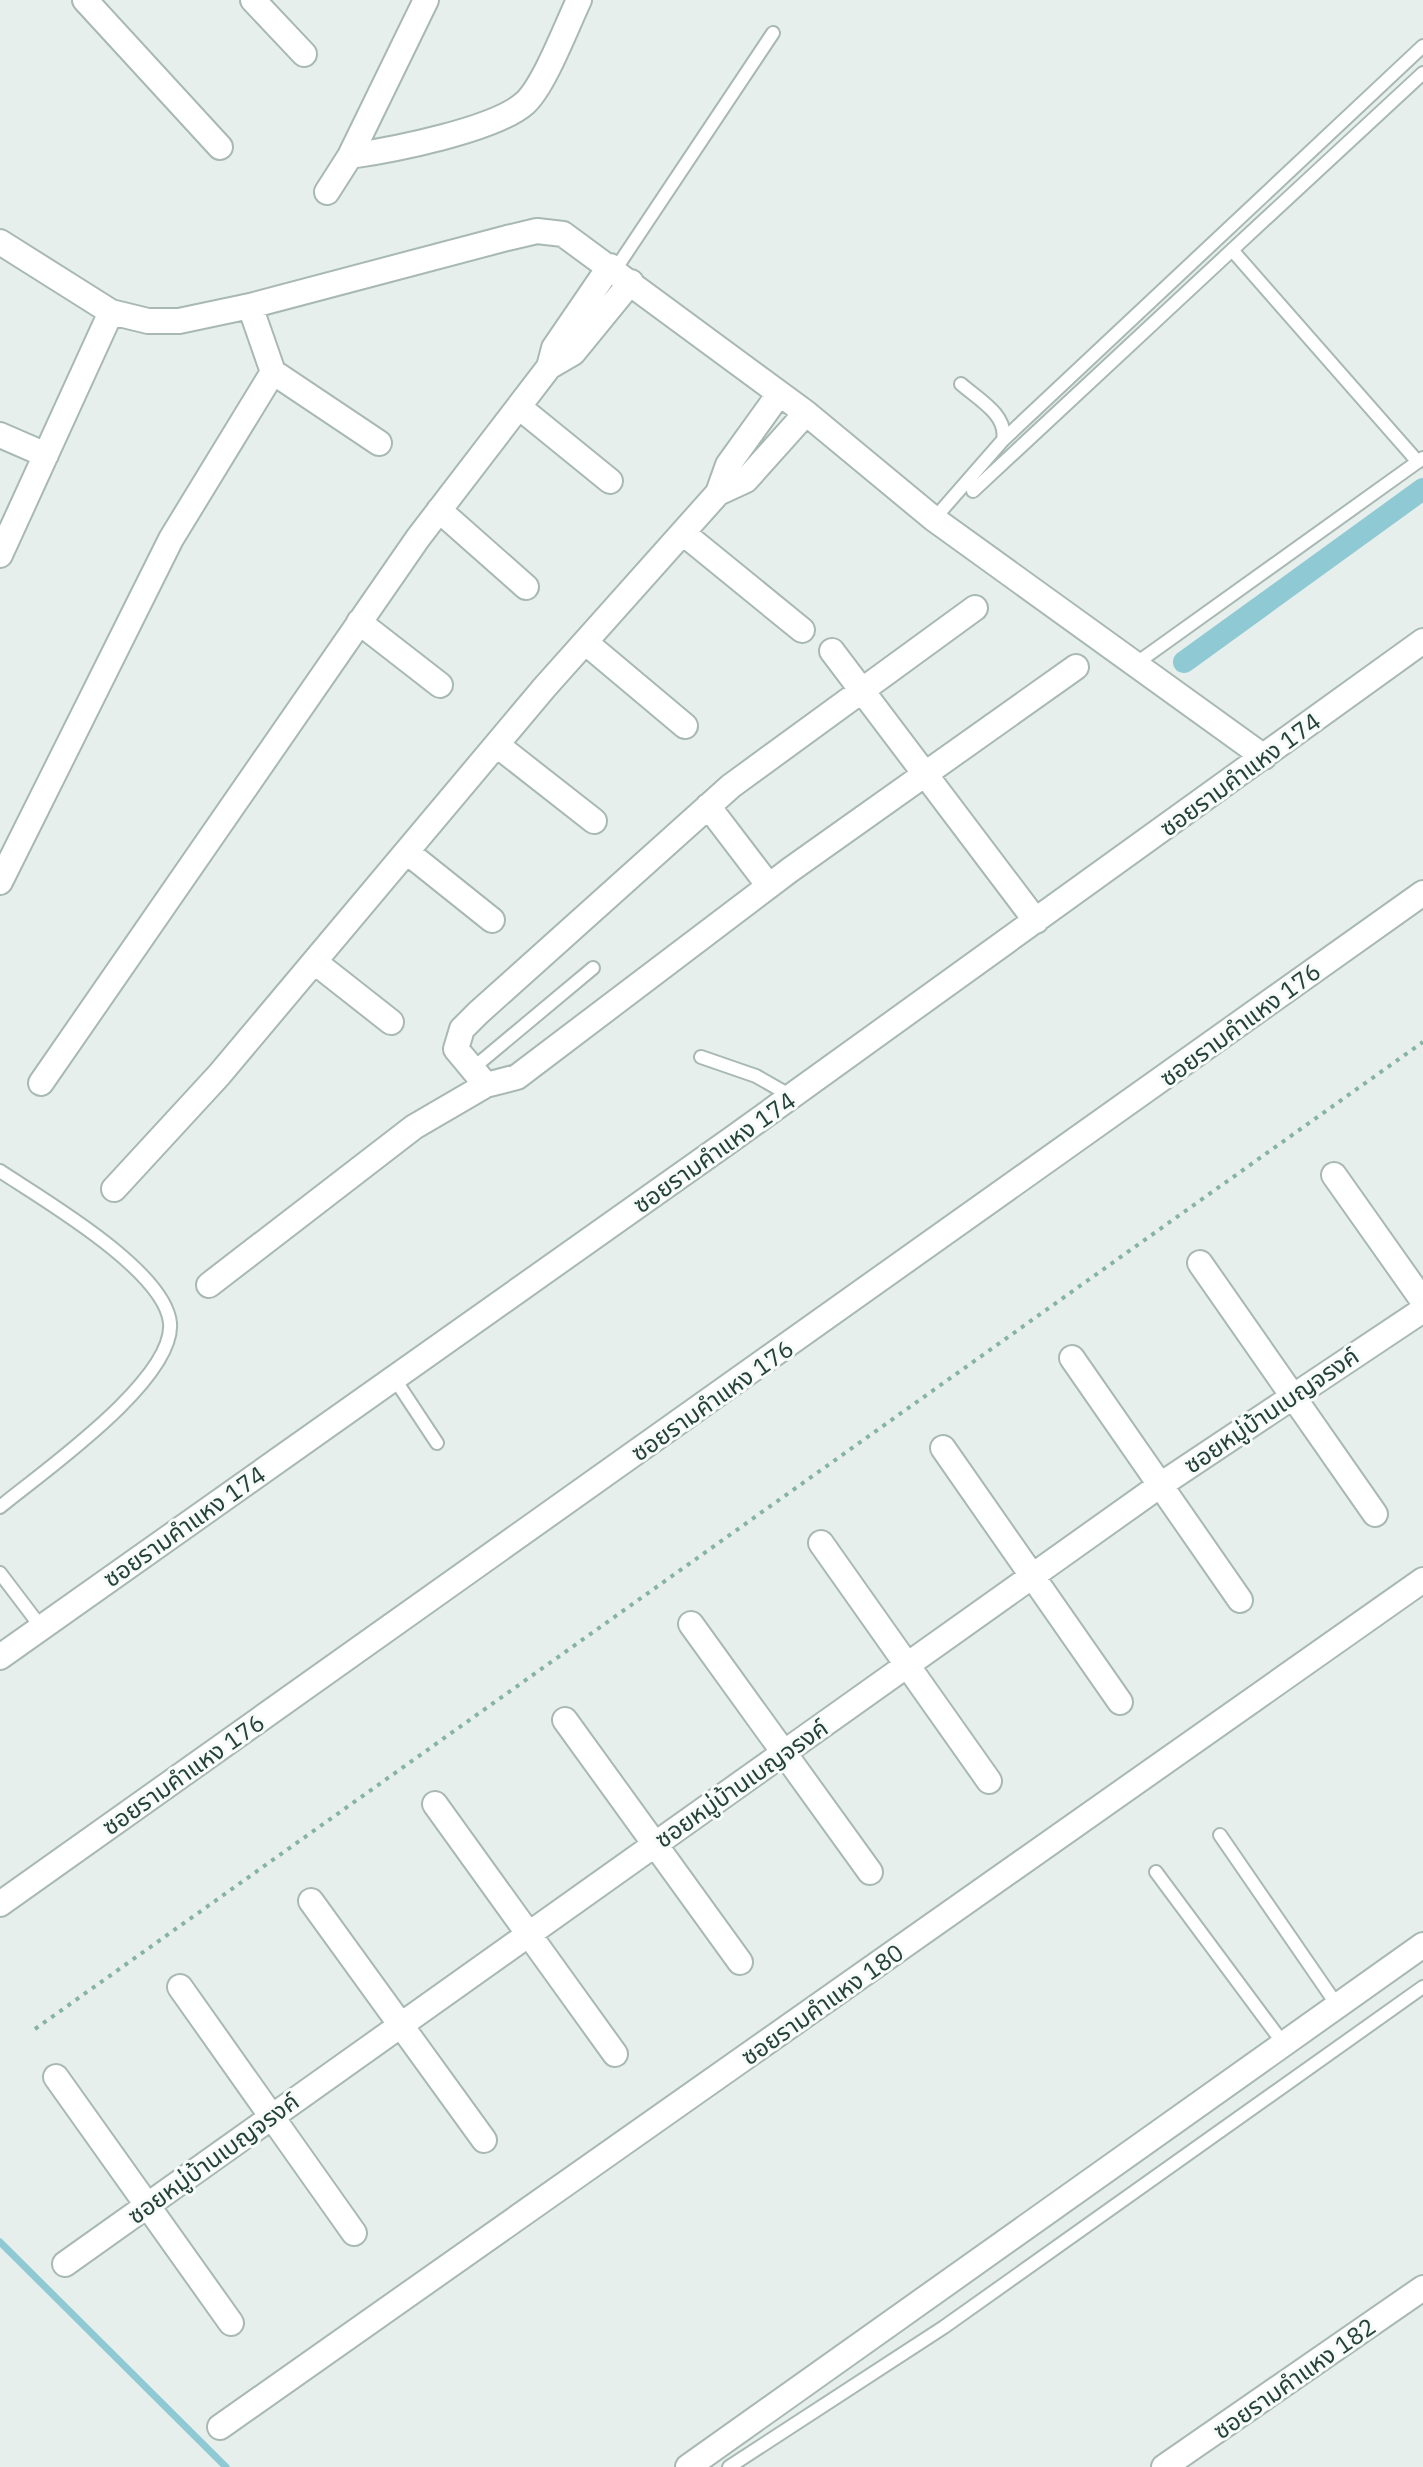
<svg xmlns="http://www.w3.org/2000/svg" width="1423" height="2467" viewBox="0 0 1423 2467" font-family="'IBM Plex Sans','Noto Sans Thai',sans-serif">
<rect width="100%" height="100%" fill="#e6efeb"/>
<g fill="none" stroke-linecap="round" stroke-linejoin="round">
<path stroke="#8ec9d4" stroke-width="7" d="M0 2242 226 2467"/>
<path stroke="#8ec9d4" stroke-width="22" d="M1184 662 1423 489"/>
<g stroke="#a8b8b2" stroke-width="16">
<path id="service" d="M615 270 773 33
M1003 440 1423 46
M1418 462 1232 250 1423 73
M973 491 1232 250
M934 519 1003 440C1008 415 978 399 961 384
M1134 665 1423 458
M701 1057 756 1076 791 1096
M472 1069 593 968
M0 1171C42 1199 165 1270 170 1323 175 1380 41 1473 0 1507
M394 1378 437 1443
M0 1573 41 1627
M1220 1835 1337 2005
M1156 1872 1283 2043
M729 2467 944 2327 1423 1987"/>
</g>
<g stroke="#a8b8b2" stroke-width="28">
<path id="minor" d="M85 0 220 147
M253 0 304 54
M350 156C392 150 495 130 525 103 544 86 567 25 579 0
M327 192 350 156 426 0
M0 242 111 312 148 321H179L250 306 507 238 537 231 563 234 806 413 934 519 1264 757
M549 367 573 353 631 282
M273 372 379 443
M519 407 610 481
M0 435 46 455
M718 493 746 480 806 413
M439 510 526 587
M683 533 802 630
M0 555 111 312
M359 622 440 685
M585 642 685 726
M832 651 1036 921
M497 745 594 821
M708 806 769 886
M407 852 492 920
M0 882 171 539 273 372 250 306
M316 963 391 1022
M41 1083 418 538 549 367 554 348 610 266
M486 1085 456 1049 462 1029 478 1013 731 786 975 608
M1334 1175 1423 1301
M114 1189 219 1075 544 688 718 493 728 465 779 394
M1200 1263 1375 1514
M209 1285 414 1127 486 1085 517 1077 790 870 1076 667
M1072 1358 1240 1600
M943 1448 1120 1702
M821 1543 989 1781
M691 1624 870 1872
M0 1657 732 1139 1423 641
M565 1720 740 1962
M435 1804 615 2054
M311 1901 484 2140
M0 1904 1423 893
M180 1987 354 2233
M56 2077 231 2323
M65 2264 1159 1486 1423 1310
M220 2427 1423 1580
M688 2467 1423 1945
M1164 2467 1423 2288"/>
</g>
<path stroke="#86b3a5" stroke-width="4" stroke-dasharray="4 6" stroke-linecap="butt" d="M35 2029 1423 1042"/>
<use href="#service" stroke="#fff" stroke-width="12"/>
<use href="#minor" stroke="#fff" stroke-width="24"/>
</g>
<g text-anchor="middle" dominant-baseline="central" stroke-width="6" stroke-linejoin="round" paint-order="stroke">
<g font-size="24" fill="#24423a" stroke="#f7fbf9">
<text transform="translate(1240 774) rotate(-36)">ซอยรามคำแหง 174</text>
<text transform="translate(1240 1024) rotate(-36)">ซอยรามคำแหง 176</text>
<text transform="translate(714 1152) rotate(-35)">ซอยรามคำแหง 174</text>
<text transform="translate(712 1400) rotate(-35)">ซอยรามคำแหง 176</text>
<text transform="translate(1271 1410) rotate(-34)">ซอยหมู่บ้านเบญจรงค์</text>
<text transform="translate(184 1526) rotate(-35)">ซอยรามคำแหง 174</text>
<text transform="translate(183 1774) rotate(-35)">ซอยรามคำแหง 176</text>
<text transform="translate(741 1783) rotate(-35)">ซอยหมู่บ้านเบญจรงค์</text>
<text transform="translate(822 2004) rotate(-35)">ซอยรามคำแหง 180</text>
<text transform="translate(213 2158) rotate(-36)">ซอยหมู่บ้านเบญจรงค์</text>
<text transform="translate(1294 2378) rotate(-35)">ซอยรามคำแหง 182</text>
</g>
</g>
</svg>
